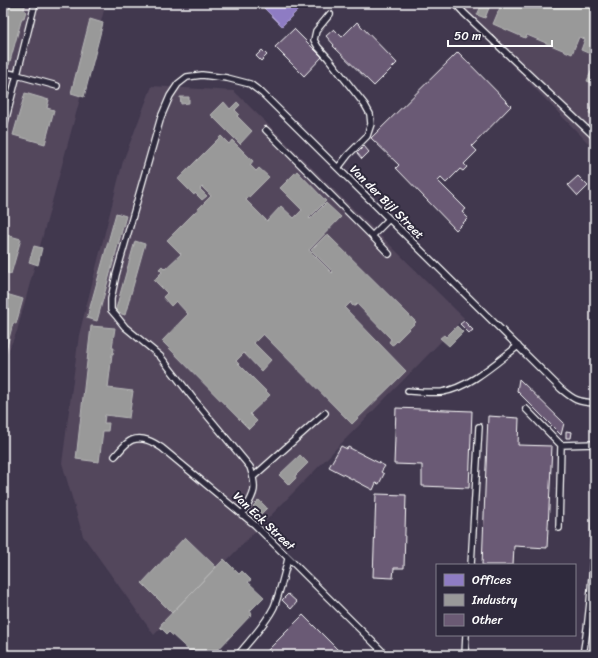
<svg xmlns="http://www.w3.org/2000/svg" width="598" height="658" viewBox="0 0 598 658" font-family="Sriracha,sans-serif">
<rect width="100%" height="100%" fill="#41384e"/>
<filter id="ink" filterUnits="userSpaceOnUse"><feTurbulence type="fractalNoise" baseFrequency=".025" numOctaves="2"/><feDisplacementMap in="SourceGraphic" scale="8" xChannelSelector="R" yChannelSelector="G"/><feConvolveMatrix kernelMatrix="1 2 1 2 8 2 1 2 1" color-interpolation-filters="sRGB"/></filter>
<g filter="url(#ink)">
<path fill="#52465c" d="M3 3H106L17 331 3 363Z
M451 3H595V150Z
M152 86 234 91 464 318 154 635 83 536 62 463 79 335 123 161Z"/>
<path fill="#8e7cc3" stroke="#b0a3d5" d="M259 3H305L282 26Z"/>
<path fill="#999" stroke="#b8b8b8" d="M3 3H26L24 10 26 11 24 18H22L9 65 3 64Z
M474 3H491L485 18 477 15 481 6Z
M499 3H595V56L581 50 585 39 579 37 572 54 527 35 525 38 493 24 501 5 498 4Z
M90 19 103 23 84 97 71 93Z
M595 63V84L587 81Z
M3 84 14 87 5 117H3Z
M25 93 49 100 47 108 54 110 45 144 13 135Z
M180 97H189V103L181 104Z
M595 99V116L589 113Z
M224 102 230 109 237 102 240 105 235 110 239 114 237 116 252 131 240 144 211 115Z
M221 136 229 144 232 140 253 161 250 165 256 171 259 168 269 177 246 200 267 221 281 206 294 218 302 210 280 188 297 171 326 201 309 218 310 219 326 203 341 217 309 250 332 273 333 272 311 250 327 234 416 322 394 344 392 345 389 342 391 339 357 304 355 306H353L351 304V302L345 308 406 371 352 424 263 334 254 343 271 360 261 371 244 353 236 361 270 395 250 414 257 421 249 429 162 341 188 314 176 301 171 306 163 297 167 293 154 280 162 272 159 269 162 266 165 269 181 254 167 240 211 196 202 187 200 189 207 196 202 200 195 193 194 195 178 179Z
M116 213 126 216 97 321 87 318Z
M3 234 21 239 11 274 3 272Z
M135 241 145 244 125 315 115 312Z
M34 246 42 248 38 265 29 262Z
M3 293 23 299 16 324 13 323 3 362Z
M91 326 115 328 112 348H114L113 354H112L108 388 133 391 129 418 105 415 104 423H109L108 431H103L99 462 76 459Z
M457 326 463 332 449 346 440 338 444 335 446 337Z
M300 455 308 463 295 476 296 478 289 485 279 475Z
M259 500 267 508 261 514 253 506Z
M185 537 216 567 172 613 142 583Z
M224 559 239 574 242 571 251 580 248 582 264 597 250 611 252 614 213 655H194L169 632 167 634 160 627 162 624H161Z"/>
<path fill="#6b5a74" stroke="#fff" d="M357 22 397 63 374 86 333 46 334 45 326 36 334 29 342 37Z
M294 29 322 57 304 76 275 47Z
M262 50 267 55 261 61 256 56Z
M458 52 511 106 472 146 477 151 464 164 467 167 463 171 460 169 446 183 441 178 438 181 466 209 462 212 468 218 456 230 396 168 399 165 371 138Z
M364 146 369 152 362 159 357 153Z
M578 176 588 186 578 196 568 185Z
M464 321 473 330 469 333 460 324Z
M519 379 564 423 561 435 517 391Z
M396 408 472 411 469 488 422 486V465L394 464Z
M488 416 519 418 518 445 552 446 547 548 514 546 513 565H482Z
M566 431 572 432 571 438H566Z
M341 446 347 449 348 447 385 466 381 472 384 474 379 484 376 483 373 490 329 467Z
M376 494 406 495 404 568H394L393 578 373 577Z
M288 594 297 602 291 609 282 600Z
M303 615 343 655H263Z"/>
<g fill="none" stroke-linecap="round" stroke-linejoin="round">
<g stroke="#fff" stroke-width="8">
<path id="lane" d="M455 3 464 13 595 137
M330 14 316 31 314 40 318 47 328 58 365 105 370 114 371 124 367 136 348 155 338 168
M3 72 17 75 35 3
M4 126 17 75 57 86
M266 130 372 236 389 219
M372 236 389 254
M408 391C420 392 431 393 442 392 469 388 497 362 518 346
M526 409 561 445
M115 456C120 451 125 443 132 440 143 436 153 442 162 448L255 525 386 655
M253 477 325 413
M242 515C254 494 258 491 250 467L192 397 160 356 125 327 117 317 111 310V299L116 275 161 117 170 96 178 84 187 77 202 75 227 78 250 84 262 93 561 389C574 400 578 402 595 403
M559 528 561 445 595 444
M471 565 479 427
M238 655C250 640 265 625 274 607 280 592 284 575 288 559
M465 655 466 635
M583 655C591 610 593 564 595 518"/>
</g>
<use href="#lane" stroke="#2f2a3d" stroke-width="5.5"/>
</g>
</g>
<g text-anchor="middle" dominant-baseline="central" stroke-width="4" stroke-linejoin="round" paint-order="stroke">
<g font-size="12" fill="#fff" stroke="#2f2a3d">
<text transform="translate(387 202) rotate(45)">Van der Bijl Street</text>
<text transform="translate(264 521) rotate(43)">Van Eck Street</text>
</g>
</g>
<rect width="598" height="658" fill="none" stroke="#2f2a3d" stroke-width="16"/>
<rect x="8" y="8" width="582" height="642" fill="none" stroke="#fff" stroke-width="1.5" filter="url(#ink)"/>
<rect x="436" y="564" width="140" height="72" fill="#2f2a3d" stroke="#827f8b"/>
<rect x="444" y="574" width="20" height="12" fill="#8e7cc3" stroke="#827f8b"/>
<text x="472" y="584" font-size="12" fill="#ffffff">Offices</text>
<rect x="444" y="594" width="20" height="12" fill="#999999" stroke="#827f8b"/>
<text x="472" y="604" font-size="12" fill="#ffffff">Industry</text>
<rect x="444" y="614" width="20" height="12" fill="#6b5a74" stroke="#827f8b"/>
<text x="472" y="624" font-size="12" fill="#ffffff">Other</text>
<path d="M448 40v6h104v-6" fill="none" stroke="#ffffff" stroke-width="2"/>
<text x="454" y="40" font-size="12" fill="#ffffff" stroke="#2f2a3d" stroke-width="3" paint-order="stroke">50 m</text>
</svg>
